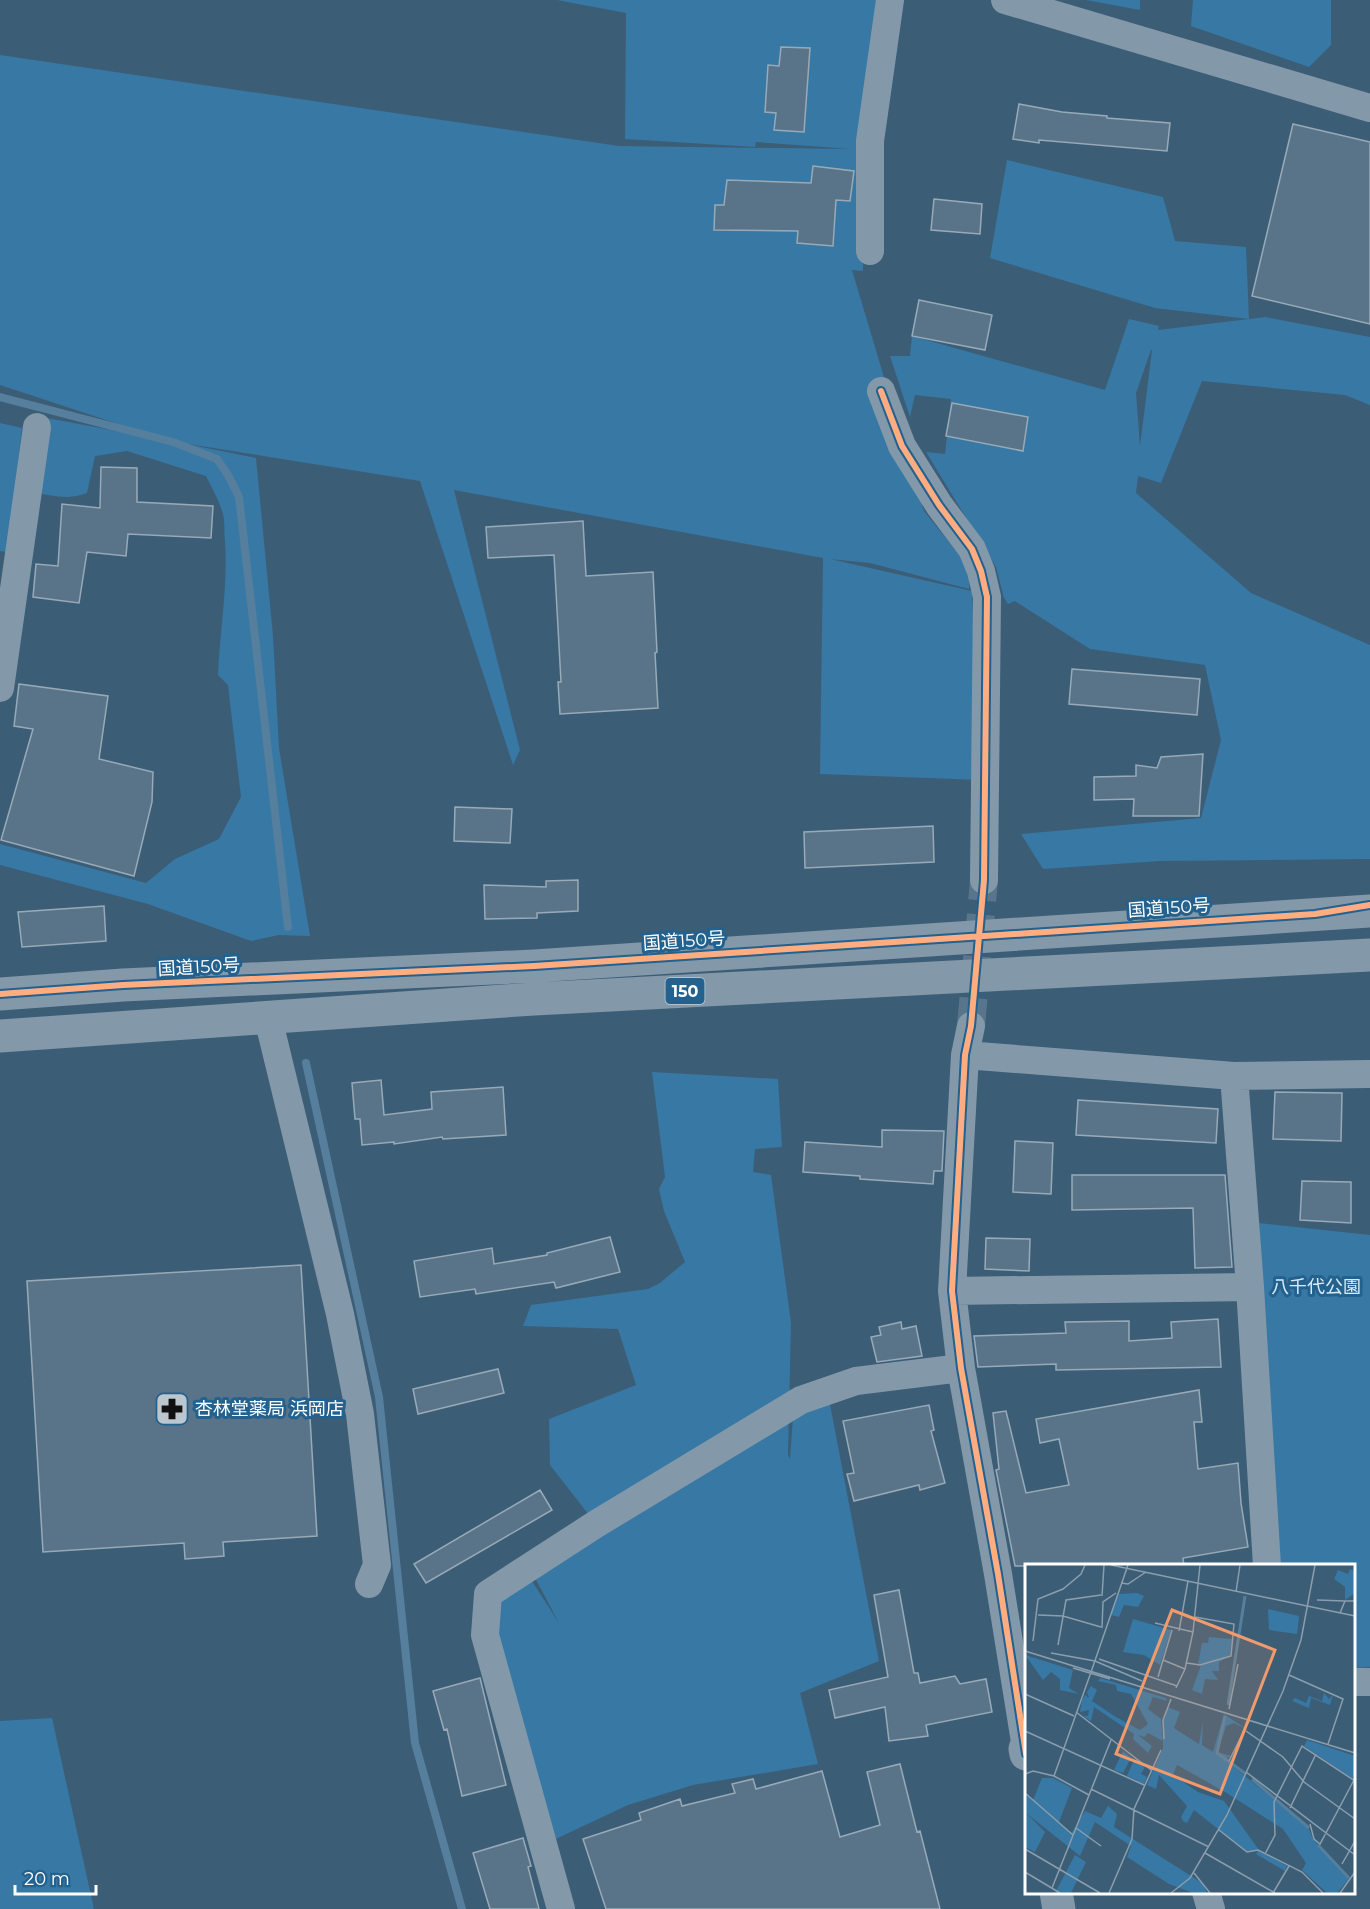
<svg xmlns="http://www.w3.org/2000/svg" width="1370" height="1909" viewBox="0 0 1370 1909" font-family="Montserrat,'Noto Sans JP',sans-serif">
<rect width="100%" height="100%" fill="#3c5d76"/>
<path fill="#3878a4" fill-rule="evenodd" d="M557 0H881L865 150 863 271 852 270 924 511 970 568 969 589 870 563 830 559 972 591 981 780 820 774 823 558 454 490 520 750 513 765 420 481 182 443 256 458 273 636 279 748 310 936 279 935 251 941 148 904 0 865V844L146 883 175 859 219 839 241 797 228 685 218 675C220 630 228 586 225 541 224 532 225 522 223 514 219 500 212 488 206 476L127 451 95 456 87 493C69 500 54 496 36 493L47 418 170 441 0 385V55L619 146 850 149 756 142 755 147 625 139 626 13Z
M1086 0H1140V10Z
M1193 0H1331V45L1309 67 1191 26Z
M1007 160 1163 197 1175 241 1246 247 1249 319 1265 317 1370 337V405L1345 395 1202 381 1161 483 1138 476 1136 493 1251 593 1370 645V859L1160 861 1043 869 1021 834 1201 818 1221 740 1205 665 1090 649 1015 601 1008 604 1004 598 996 567 926 452 945 454 951 399 915 395 910 417 890 356H910L912 336 1105 390 1129 319 1159 326 1158 330 1249 319 1155 308 990 258ZM1151 350H1152L1140 446 1136 393Z
M0 423 22 428 7 552 0 551Z
M652 1072 778 1079 782 1147 755 1149 753 1172 771 1175 791 1323 788 1455 790 1459 793 1417 829 1399 879 1661 800 1693 818 1764 693 1785 628 1805 543 1845 491 1600 528 1575 559 1623 534 1576 596 1524 550 1465 549 1419 636 1385 618 1329 523 1326 531 1305 648 1289 660 1283 685 1262 664 1211 659 1189 665 1177Z
M1259 1223 1370 1235V1667L1354 1668V1566L1277 1565Z
M52 1718 94 1909H0V1721Z"/>
<g fill="none" stroke-linecap="round" stroke-linejoin="round">
<path stroke="#557f9c" stroke-width="8" d="M0 397 173 442 217 459 228 475 239 497 288 927
M306 1063 379 1397 415 1743 462 1909"/>
</g>
<path fill="#597488" stroke="#98aab8" stroke-width="1.5" d="M781 47 810 48 804 132 774 130 776 113 765 112 768 65 779 66Z
M1019 104 1062 112 1107 116V118L1170 123 1167 151 1039 140V143L1013 139Z
M1293 124 1370 142V324L1252 296Z
M813 166 854 171 850 201 836 200 833 246 797 243 798 231 714 230 715 205H724L727 180 811 183Z
M934 199 982 204 980 234 931 230Z
M919 300 992 315 985 350 912 336Z
M952 403 1028 417 1023 451 946 436Z
M101 467 137 468V502L213 506 211 538 128 534 126 556 87 552 79 603 33 597 36 564 58 566 62 504 100 508Z
M583 521 586 576 653 572 657 652 655 653 658 708 560 714 558 682H561L554 555 488 558 486 527Z
M1072 669 1200 679 1197 715 1069 704Z
M19 684 108 696 99 759 153 772 152 802 134 876 1 840 33 729 14 726Z
M1203 754 1199 816H1133L1134 799 1094 800V777L1136 776V765L1157 768 1161 757Z
M455 807 512 809 510 843 454 841Z
M933 826 934 862 805 868 804 832Z
M578 880V911L537 913V918L485 919 484 885 546 887V881Z
M104 906 106 941 22 947 18 912Z
M381 1080 384 1115 432 1109 431 1092 503 1087 506 1135 443 1139 442 1137 394 1144V1142L362 1145 360 1119H355L352 1083Z
M1275 1092 1342 1093 1341 1141 1273 1139Z
M1078 1100 1218 1109 1216 1143 1076 1135Z
M882 1130 944 1131 942 1171H934L933 1184 860 1179V1176L803 1172 805 1142 882 1147Z
M1015 1141 1053 1143 1051 1194 1013 1192Z
M1072 1175H1225L1232 1267 1195 1268 1193 1208 1072 1210Z
M1302 1181 1351 1182V1223L1300 1220Z
M610 1237 620 1272 556 1288 554 1282 476 1294 475 1289 420 1297 414 1261 492 1248 494 1264 547 1255V1253Z
M986 1238 1030 1239 1029 1271 985 1269Z
M301 1265 317 1536 223 1542 224 1556 185 1559 184 1543 43 1552 27 1281Z
M1218 1319 1221 1367 1056 1370V1364L978 1367 974 1336 1066 1333 1065 1322 1129 1321V1341L1172 1338 1171 1322Z
M901 1322 902 1329 916 1326 922 1356 877 1362 871 1337 881 1335 879 1327Z
M498 1369 504 1393 418 1414 413 1389Z
M1199 1390 1202 1422H1194L1198 1469 1238 1463 1241 1503 1248 1547 1183 1558 1184 1566H1015L996 1470 999 1469 993 1413 1006 1411 1026 1493 1069 1485 1059 1439 1040 1443 1036 1419Z
M929 1405 934 1430 931 1431 945 1483 920 1490 919 1485 854 1501 847 1474 854 1473 843 1421Z
M540 1490 552 1510 426 1583 414 1564Z
M899 1590 914 1673H918L920 1683 955 1676 960 1684 986 1679 992 1712 926 1725 928 1736 889 1741 885 1707 835 1718 829 1690 888 1677 874 1595Z
M480 1678 506 1785 462 1796 447 1729 444 1730 433 1691Z
M900 1764 917 1832 920 1831 940 1909H606L583 1839 641 1820 639 1813 680 1799 682 1806 735 1793 732 1784 753 1779 756 1789 822 1771 840 1837 880 1825 867 1772Z
M523 1838 531 1866 528 1867 539 1909H490L473 1853Z"/>
<g fill="none" stroke-linecap="round" stroke-linejoin="round">
<path stroke="#59758b" stroke-width="28" stroke-dasharray="28 14" stroke-linecap="butt" d="M971 1026 984 880"/>
<path stroke="#8399a9" stroke-width="28" d="M1005 0 1370 108
M870 251V141L890 0
M881 391 902 446 939 505 972 549 981 571 987 597 984 880
M0 688 37 427
M268 1018 340 1314 360 1414 377 1565 369 1584
M971 1026 965 1055 952 1291 961 1368 998 1574 1026 1748
M965 1055 1234 1076 1370 1074
M1234 1076 1250 1287 1267 1566
M952 1291 1250 1287
M1354 1682H1370
M1206 1892 1211 1909
M561 1909 485 1635 488 1594 596 1524 801 1400 856 1381 961 1368"/>
<path stroke="#8399a9" stroke-width="33" d="M1025 1749 1026 1754
M1056 1892 1059 1909"/>
<path stroke="#8398a9" stroke-width="33" d="M0 994 123 985 534 966 1370 911
M0 1036 534 999 1370 955"/>
<g stroke="#23618e" stroke-width="10">
<path id="cycleway" d="M881 391 902 446 939 505 972 549 981 571 987 597 984 880 971 1026 965 1055 952 1291 961 1368 998 1574 1026 1754
M0 994 123 985 534 966 1315 914 1370 905"/>
</g>
<use href="#cycleway" stroke="#ffac80" stroke-width="6"/>
</g>
<defs>
<g id="pharmacy-square" transform="scale(1.725)"><rect x="-9" y="-9" width="18" height="18" rx="4" fill="#bbc6cf" stroke="#23618e"/><path d="M-2-6h4v4h4v4h-4v4h-4v-4h-4v-4h4Z" fill="#111"/></g>
</defs>
<g fill-rule="evenodd">
<use href="#pharmacy-square" x="172" y="1409"/>
</g>
<g text-anchor="middle" dominant-baseline="central" stroke-width="6" stroke-linejoin="round" paint-order="stroke">
<rect fill="#23618e" stroke="#bdd0dd" stroke-width="1.5" x="665.5" y="978" width="39" height="26" rx="4.5"/>
<g font-size="16" font-weight="bold" fill="#fff">
<text x="685" y="991">150</text>
</g>
<g font-size="18" fill="#fff" stroke="#23618e">
<text transform="translate(1169 908) rotate(-4)">国道150号</text>
<text transform="translate(684 941) rotate(-4)">国道150号</text>
<text transform="translate(199 967) rotate(-3)">国道150号</text>
</g>
<g font-size="18" fill="#d8ebf9" stroke="#23618e">
<text x="1316" y="1287">八千代公園</text>
</g>
<g font-size="18" fill="#fff" stroke="#23618e" text-anchor="start">
<text x="195" y="1409">杏林堂薬局 浜岡店</text>
</g>
</g>
<g transform="translate(1025 1564)">
<rect width="330" height="330" fill="#3c5d76"/>
<path d="M325 5 330 7V29L320 36V23L309 15 313 6 323 10ZM94 30 112 29 119 32 113 43 99 41 94 53 86 51ZM243 45 274 52 272 70 244 66ZM108 55 146 66 135 101 119 91 98 88ZM184 73 207 75 205 92 194 98V107H187L193 116 180 115 177 130 167 126 176 101 173 100 177 79H183ZM0 91 48 106 44 124 54 130 35 126V115L26 108 18 116ZM75 114 141 134 142 137 128 133 123 145 136 155 138 177 123 169 119 173 113 171 127 182 123 189 108 175 109 170 69 143 66 157 58 152H63L64 146 55 148 57 136 60 131 64 134 62 128 66 122 72 126 67 137 91 153 115 166 123 160 106 130 92 127 91 121 73 117ZM299 129 304 135 308 131 305 141 286 134 284 144 267 137 270 134 281 139 284 132 297 137ZM143 143 155 148 149 164 174 180 178 157 177 181 188 188 199 150 221 165 209 159 201 162 193 188 206 192 200 196 283 263 288 275 324 315 312 329H302L277 306 281 299 258 265 200 228 152 201 148 211 173 228 199 237 234 286 262 302 260 307 231 290 233 287H221L169 246 162 259 158 257 156 253 162 242 134 211 131 225 122 221 138 184V159ZM282 176 330 192V216L279 182ZM98 187 106 194 98 209 89 206ZM109 196 120 203 116 210 122 213 119 220 102 212ZM17 214H28L47 224 34 258 46 270 60 247 76 254 83 242 92 250 89 263 177 319 182 329H168L144 320 102 293 106 282 70 258 55 292 1 249 20 268 10 288 0 283V230L8 236ZM50 291 61 298 46 329H30Z" fill="#3878a4"/>
<path fill="none" stroke="#557f9c" stroke-width="3" d="M203 141 220 32M200 152 192 189 221 210M227 215 284 264M293 281 324 314"/>
<path fill="none" stroke="#8a9ead" stroke-width="1.5" d="M86 1 330 52M96 19 103 20 121 8M211 28 215 1M77 32 79 1M292 36 320 37M315 49 320 37H330M13 51 38 52 76 63M130 59 168 68M77 64 78 38 91 29M154 67 163 17M8 77 13 35 38 25 56 10 60 1M33 81 41 36 76 31M0 87 330 189M26 89 70 97 117 117M74 95 152 122M138 96 160 105M162 99 175 101 206 92 209 60 170 53M48 104 85 115M65 111 103 1M264 111 318 135 303 180M133 113 147 66M151 124 160 105 168 68 175 1M0 130 49 152M204 145 213 100M51 148 126 206M0 167 119 221M221 167 258 193 279 218 330 255M139 175 138 156 146 135M204 197 224 157M221 208 330 291M0 210 8 207 29 212 64 231M29 212 65 111M66 225 184 283M0 229 48 271M265 244 291 190M285 260 289 275 295 280 329 216M51 264 76 282M194 266 222 288 233 286 277 308 298 329M0 285 75 329M180 289 250 329M240 290 250 271 249 238 277 182 330 217M317 300 330 277M0 308 35 329M169 309 185 329M27 324 86 176M84 329 107 275 109 245 136 186M146 329 165 314 202 251 258 127 276 76 290 1M248 329 264 302M315 329 330 308"/>
<path fill="#f19b6d" fill-opacity="0.15" stroke="#f19b6d" stroke-width="3" d="M147 46 250 86 195 230 91 190Z"/>
<rect width="330" height="330" fill="none" stroke="#fff" stroke-width="3"/>
</g>
<path d="M15 1885v9h81v-9" fill="none" stroke="#ffffff" stroke-width="3"/>
<text x="24" y="1885" font-size="18" fill="#ffffff" stroke="#23618e" stroke-width="4.5" paint-order="stroke">20 m</text>
</svg>
